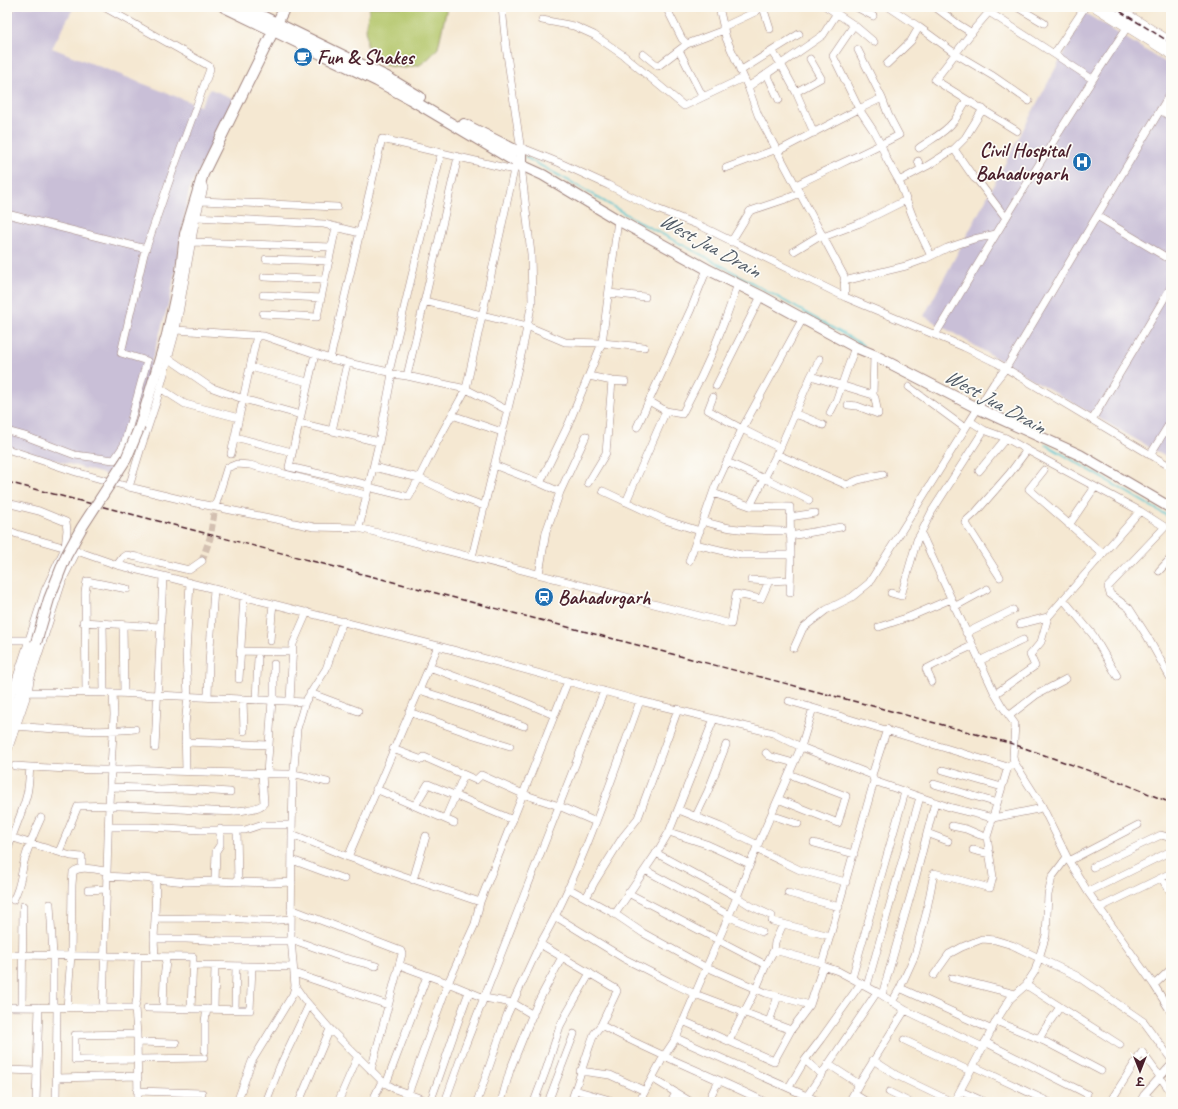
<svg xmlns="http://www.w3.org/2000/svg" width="1178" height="1109" viewBox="0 0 1178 1109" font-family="Caveat,'Playpen Sans Deva',sans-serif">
<rect width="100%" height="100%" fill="#fdfcf7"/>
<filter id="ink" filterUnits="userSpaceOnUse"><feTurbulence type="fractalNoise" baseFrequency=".025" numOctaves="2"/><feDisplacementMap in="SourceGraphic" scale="8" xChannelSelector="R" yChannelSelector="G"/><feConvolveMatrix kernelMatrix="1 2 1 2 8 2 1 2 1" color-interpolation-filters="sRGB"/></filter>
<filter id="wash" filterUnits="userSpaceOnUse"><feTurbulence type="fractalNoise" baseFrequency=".012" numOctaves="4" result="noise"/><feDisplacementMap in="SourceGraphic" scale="16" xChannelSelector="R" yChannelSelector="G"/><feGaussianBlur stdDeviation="0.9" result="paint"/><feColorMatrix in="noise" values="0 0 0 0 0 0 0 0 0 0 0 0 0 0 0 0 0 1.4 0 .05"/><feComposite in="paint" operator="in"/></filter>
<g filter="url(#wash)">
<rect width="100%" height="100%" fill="#f5e8d2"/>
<path fill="#c9bfd7" d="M17 7H74L52 48 200 106 210 89 235 99 189 190 171 295 131 432 114 477 7 446V9L14 11Z
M1085 13 1171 66V460L924 316Z"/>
<path fill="#b4c66a" stroke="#7f724a" d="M370 7H447L438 48 430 57 420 65 405 68 388 66 374 58 367 46 366 24Z"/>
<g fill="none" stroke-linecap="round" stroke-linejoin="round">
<path stroke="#58c5d0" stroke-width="1.5" d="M422 100 438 110
M525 157 571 182 641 223 717 263 863 345
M1045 444 1171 518"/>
</g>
</g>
<g filter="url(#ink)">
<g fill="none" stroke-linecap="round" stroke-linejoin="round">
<path stroke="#d3c0b1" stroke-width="7" stroke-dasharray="7 3.5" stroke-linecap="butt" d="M202 561 210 538 215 507"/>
<g stroke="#a0847e" stroke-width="8">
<path id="minor" d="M502 7 506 47 521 151
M666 7 682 39 687 44
M719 7 726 38 748 87 758 115 844 276 845 297
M763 7 770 29
M856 7 873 16
M889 7 919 27 956 54 993 76 1029 101
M935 7 959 25 972 33
M992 7 989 12 1054 54 1085 7
M1017 7 1044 23
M989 12 976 27 935 80 1017 131
M7 14 10 7
M1125 14 1130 7
M542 20 574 26 594 35 623 55 684 106 743 78
M854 25 874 42
M723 27 755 12 762 7
M679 50 703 97
M858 50 882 98 859 109 873 130 882 147 886 158 899 181 914 220 931 256
M772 51 781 64 796 92
M643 54 658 66 687 44 724 30
M1054 54 1092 79
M810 59 821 78 796 92 814 133
M887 64 911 41 919 27
M740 71 799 34
M767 74 779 100
M748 87 823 35 837 13
M1160 110 1171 117
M520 147 560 163 608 185 652 207 703 227 845 297 964 347 997 363 1171 467
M919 148C930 140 945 133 954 121 959 114 962 107 967 100
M954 149 974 178 978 181 1006 218
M778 151 859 109 833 56 854 25 827 7
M918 161 921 169
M726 168 777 149
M899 181 927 166 954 149 965 138 983 109
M203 185 204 188 195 223 176 330 156 403 140 451 129 487 196 503 314 527 359 528 731 624 736 594 761 599 769 581
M796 185C830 168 865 153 899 135L888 114 882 98
M201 201 337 207
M7 214 146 249
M1097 216 1171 260
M196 217 324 224 360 233
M823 237 860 223 906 200
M192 242 331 247
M731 242 750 211 786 199 800 193
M794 251 822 234
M266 259 329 261
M264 277 325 280
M844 281 906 266 925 259 947 248 974 239 996 234
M609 293 645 297
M263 295 321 298
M424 301 527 326 565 342 602 343 644 347
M263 314 317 317 336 227
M176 330 264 336 330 359 389 372 392 374 407 376 466 389 507 410
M935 335C998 231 1060 127 1128 26
M315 354 289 467 369 485
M168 358 210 387 243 399 301 415
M330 359 382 139 514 170 521 165 531 254 532 302 523 347 472 557
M250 367 308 382
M389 372 441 153
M407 376 458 157
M811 376 820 359
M612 381 625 382
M716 386 761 296
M909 387 965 428
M160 388 185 404 239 418
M713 397 708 410 742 429 780 448
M649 401 666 411 682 414 701 377 712 353 725 320 738 284
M848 405 857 406 878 414 875 398 873 395
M830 413 836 401 855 347
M794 414C804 416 813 421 823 425
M452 415 502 432
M1092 420 1171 287
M299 423 379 442
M637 427 691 309 707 269
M984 430 932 511 921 533 995 694 1002 706 1015 724 1013 757 1014 762 1042 806 1069 861 1088 892 1154 985 1171 1012
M7 431 25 436 75 455 114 460 124 445 147 361 121 353 144 254 172 173 210 69 209 66 104 7
M332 431 347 363
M235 437 292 452
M7 449 76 472 129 487
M1027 450 1140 511
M231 454 257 335
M776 454 847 485 858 480 883 474
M1150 455 1171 421
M727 462 760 477 764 478 809 500
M494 465 540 483 569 423 602 343 618 220
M373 467 419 478 452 494 484 506
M1044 470 1029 489 1103 554
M979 471 1006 438 984 430 970 421 994 383 1006 368 1171 92
M540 483 560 492
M588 483 606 453 612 381 589 376
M368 487 409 497 419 478 437 442 466 389 514 170
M603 491 665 520 700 531
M626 502 666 411
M7 503 39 511 66 522 67 530 65 548 45 590 7 708
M750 506 780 448 811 376 873 395 874 355
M215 507 227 468 237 464 250 465 366 495
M790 517 815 513
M703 521C735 532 758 530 790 531
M1069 525 1095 487
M359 528 379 442 392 374
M7 530 17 534 77 551 117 565 163 576 155 748
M790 536 841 527
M695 544 741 555H791L790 507 750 506 713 493
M689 561 715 487 742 429 803 318
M117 565 123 557 126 555 137 557 159 563 189 570 202 561
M1159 571 1171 558
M539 574 546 532 560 492 586 436
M163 576 438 646 640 701 773 733 801 747 872 775 874 781 952 808 993 818 1038 809 1042 806
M1000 577 965 522 976 512 1010 473 1027 450 1006 438
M751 580 769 581 790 580
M790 593 791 555
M891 593 901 596 917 540 921 533
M1063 599 1093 635 1117 676
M954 607 987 589
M83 622 160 627
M103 623 104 693
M1020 624 1048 617
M123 625 124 693
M879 627 909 617 951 599
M966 633 1013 610
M7 640H29
M270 641 272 613 273 604
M794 648 803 628 826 610 852 597 869 583 970 421
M240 651 292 652
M7 658H9
M979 661 1023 640
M429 667 517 699 554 715
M239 679 244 596
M932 682 926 669 961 651 972 646
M419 690 444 698 524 726
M28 692 116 693 305 702
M86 693 85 592 87 581 127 589
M310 693 358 711
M995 694 1035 666 1030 655 1041 642 1048 617 1140 511 1165 527 1108 587 1110 594 1129 608 1147 636 1171 679
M208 697 209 663 214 589
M243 699 244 731
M256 700 258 658
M274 700V664
M290 701 293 644 307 612
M789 701 813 708
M409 712 474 735 510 746
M1009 716 1036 695 1066 679
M16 726C55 729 95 733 135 729
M185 742 269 745 267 774
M269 745 272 700
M393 749 422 760 424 757 476 780 481 775 523 794 559 806 596 822
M7 753 28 692 30 680 63 579 77 551
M766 753 769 756 794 763
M15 766C47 768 79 770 110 770 129 770 147 768 166 771L282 774C301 773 309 778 327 782
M943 770 1002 787
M186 771 185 725 188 696 186 653 190 583
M872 775 887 729
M934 784 997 803
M110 787 143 788 160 790 182 789 230 792
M376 789 454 823
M778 799 838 823 846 796 789 774
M415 806 428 784 513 820
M679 810 721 827 758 845
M771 815 798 824
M696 816 708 791 726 745
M445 819 464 775
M952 826 966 829 980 835 987 837
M108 827H149L201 830H245L260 825H292
M237 830 238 882
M669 832 706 844 750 864
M927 833 948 841
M292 834 348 857 480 902
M7 836 71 856 82 857V868
M814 843 854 854
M756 849 801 747 813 708 1008 767
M973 850 990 854
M59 852 78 806C117 804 157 808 196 810 212 811 229 813 245 810 252 809 260 808 264 803L262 774
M7 853C12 833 22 815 27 794 29 786 29 776 30 767
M656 853 737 897 751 906 772 916V921L830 936
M348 857 438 646
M292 860 344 879
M1069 861 1138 825
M1093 867 1161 835 1171 838
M645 870 729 915
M106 876 156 879
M1161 878 1171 892
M413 880 426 836
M215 881 216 851 220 845V829
M568 888 615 914 643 933 707 968
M88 890 106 889
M1088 892 1171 851
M628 893 766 965 774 950 822 963 823 966 838 971 877 992 905 1010 983 1047
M788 893 839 907
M586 898 594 883 622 838 638 818 678 709
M13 900C20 889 21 875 24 862 28 847 34 833 41 818
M50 904 53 956V1007
M1099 908 1171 873
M291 909 401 951 402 954 371 1070
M615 914 659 849 669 832 713 721
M555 916 625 959 670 982 695 994 791 1030
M728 916 762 932
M155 918 156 879 186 882 213 881 270 883 292 882
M154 939 155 918C180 919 204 917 229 918 246 919 275 923 291 918
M291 939 344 958 376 966
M774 950 775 942 783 924
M7 955 193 957 191 1009
M138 956 137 998 135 1008 137 1034 138 1102
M155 957 154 939H186L224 941H291
M822 963 830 936 874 781
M193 965 293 967
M399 965 448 983 484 998 513 1003 533 1015
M707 967 766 993 810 1005
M294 973 388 1005
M934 975 949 954 962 947 982 939 995 940 1012 945 1077 976 1144 1022 1171 1059
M852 978 905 792
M952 978 1015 994
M1026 985 1120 1045
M1154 985 1171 969
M295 986 304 999 330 1029 382 1081 395 1089 430 1102
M867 986 920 797
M900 988 992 1030
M882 995 915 880 935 802
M892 1002 900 988 915 955 926 914 934 873 990 888 993 877 987 837 1008 767 1011 765
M7 1007 135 1008
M22 1007 23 906
M67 1008 71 955 72 885 73 872C81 865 96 870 106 871
M103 1008 109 804 114 715 113 693
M147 1008 250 1010 252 967
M163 1008 164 978 166 962 164 957
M214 1009 215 966
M235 1009 236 966
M683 1021 774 1061 791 1030 810 1005 823 966
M996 1021 1044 1041 1101 1071
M769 1022 778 996
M601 1025C654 1054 711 1075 765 1102
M137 1034 75 1035V1060L204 1058
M676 1038 820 1102
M1039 1039 1046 1027 1060 1007
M904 1040 970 1071
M729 1041 756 989 766 965
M137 1042 176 1043
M985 1042 1087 1094
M205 1051V1021L207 1009
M805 1060 821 1074
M873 1060 896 1075 952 1102
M828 1064 859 1084
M973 1066 1049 1102
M7 1070 37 1071
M580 1071 610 1075 645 1091
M56 1078 138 1076
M652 1078 691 1102
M386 1084 427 976
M789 1087 805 1060 821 1039 861 983
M575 1090 610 1100
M137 1091 202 1093
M960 1091 985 1102
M889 1092 909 1102
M408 1094 448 983 475 924 480 902 568 681
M854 1094 867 1102
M1144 1095 1155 1102
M807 1096 877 992
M36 1102 39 1007
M56 1102 57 1007
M237 1102 252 1061 293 994 295 986 291 939 292 834 293 782 297 729 305 702 326 669 343 621
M266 1102 280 1066 309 1005
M299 1102 330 1029
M338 1102 358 1056
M372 1102 382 1081
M430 1102C444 1066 455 1028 469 992
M445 1102 465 1046 604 691
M477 1102 507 1015 540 944
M501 1102 510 1070 529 1023 537 1004 562 957
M534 1102 546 1070 560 1026 567 1013 590 973
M548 1102 574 1034
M571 1102 590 1045 594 1034 601 1025 617 991 616 989 540 944C556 917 569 888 581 859 603 807 621 753 640 701
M639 1102 664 1056 676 1038 737 897 756 849 800 870 846 882
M671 1102 676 1093
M708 1102 715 1087 720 1081
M849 1102 859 1084 905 1010
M954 1102 983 1047 996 1021 1010 999 1026 985 1035 971 1046 935 1048 895 1052 877 1067 857
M1110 1102 1142 1052 1171 1092
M1140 1102 1144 1095 1171 1065"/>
</g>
<g stroke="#a0847e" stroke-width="12">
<path id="secondary" d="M224 7 377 81 410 99 521 165 543 175 618 220 707 269 761 296 855 347 874 355 977 408 1080 455 1171 508
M244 7 387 77 420 97
M464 124 521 153V165
M140 426 167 335 181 271 185 234 203 174 285 7
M7 731 20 694 21 687 36 643"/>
</g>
<g stroke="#a0847e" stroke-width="12">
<path id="primary" d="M1097 7 1171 53
M1113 7 1171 43"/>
</g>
<use href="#minor" stroke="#fff" stroke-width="7"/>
<use href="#secondary" stroke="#fff" stroke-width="10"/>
<use href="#primary" stroke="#fff" stroke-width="11"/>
<path stroke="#4a1f2b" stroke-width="1.5" stroke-dasharray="6 3" stroke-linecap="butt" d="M1113 7 1171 43
M7 482 865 704 1013 744 1118 781 1171 803"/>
<g stroke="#a0847e" stroke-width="12" stroke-linecap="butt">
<path id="secondary-bridge" d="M36 643 49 599 66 556 82 527 126 459 140 426"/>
</g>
<use href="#secondary-bridge" stroke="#fff" stroke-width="10"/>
</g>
</g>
<defs>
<g id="cafe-disc" transform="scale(1)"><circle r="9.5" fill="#1f6fb2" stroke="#fdfcf7"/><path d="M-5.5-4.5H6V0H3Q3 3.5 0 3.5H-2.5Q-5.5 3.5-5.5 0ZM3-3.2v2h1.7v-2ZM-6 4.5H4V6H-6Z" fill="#fff"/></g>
<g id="hospital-disc" transform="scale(1)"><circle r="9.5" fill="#1f6fb2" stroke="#fdfcf7"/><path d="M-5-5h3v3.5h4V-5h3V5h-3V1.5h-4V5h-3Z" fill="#fff"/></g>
<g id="station-disc" transform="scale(1)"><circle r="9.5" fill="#1f6fb2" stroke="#fdfcf7"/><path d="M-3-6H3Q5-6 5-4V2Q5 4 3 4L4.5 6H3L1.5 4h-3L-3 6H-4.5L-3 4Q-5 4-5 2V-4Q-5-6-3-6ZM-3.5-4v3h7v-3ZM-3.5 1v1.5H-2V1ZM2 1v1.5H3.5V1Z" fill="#fff"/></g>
</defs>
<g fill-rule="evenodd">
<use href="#cafe-disc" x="303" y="57"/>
<use href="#hospital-disc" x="1082" y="162"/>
<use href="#station-disc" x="544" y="597"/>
</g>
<g text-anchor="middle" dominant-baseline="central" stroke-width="3.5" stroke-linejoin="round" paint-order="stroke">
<g font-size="20" font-weight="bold" fill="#4a1f2b" stroke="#fdfcf7" text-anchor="start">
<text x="317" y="57">Fun &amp; Shakes</text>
<text x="1068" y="150" text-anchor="end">Civil Hospital<tspan x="1068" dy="23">Bahadurgarh</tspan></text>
<text x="558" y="597">Bahadurgarh</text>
</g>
<g font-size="21" font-style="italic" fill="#4f5965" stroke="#fdfcf7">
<text transform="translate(710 245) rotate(29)">West Jua Drain</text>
<text transform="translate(995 401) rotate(29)">West Jua Drain</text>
</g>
</g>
<rect width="1178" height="1109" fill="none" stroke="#fdfcf7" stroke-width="24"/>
<g transform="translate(1140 1071) rotate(180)" stroke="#fdfcf7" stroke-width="3" paint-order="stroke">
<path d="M0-3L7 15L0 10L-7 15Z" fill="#4a1f2b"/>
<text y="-6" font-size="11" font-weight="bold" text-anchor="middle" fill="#4a1f2b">उ</text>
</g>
</svg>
